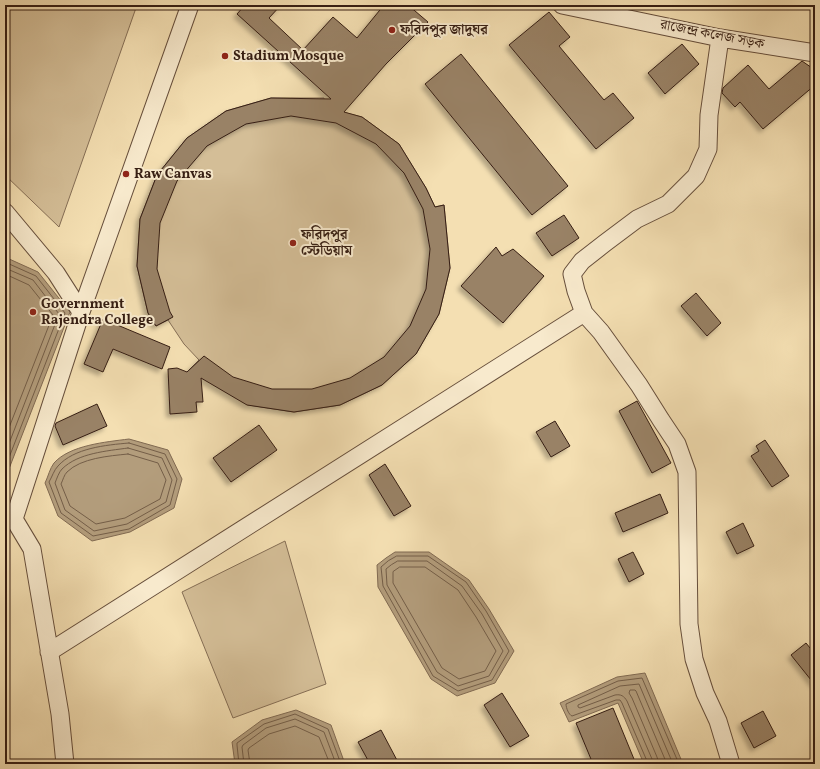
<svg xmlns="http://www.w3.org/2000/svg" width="820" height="769" viewBox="0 0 820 769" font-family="Vollkorn,'Noto Serif Bengali',serif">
<defs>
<filter id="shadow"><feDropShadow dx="-3.5" dy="3.5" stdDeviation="2" flood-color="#0004"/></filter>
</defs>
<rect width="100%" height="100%" fill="#f4dfb2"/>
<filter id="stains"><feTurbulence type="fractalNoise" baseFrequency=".005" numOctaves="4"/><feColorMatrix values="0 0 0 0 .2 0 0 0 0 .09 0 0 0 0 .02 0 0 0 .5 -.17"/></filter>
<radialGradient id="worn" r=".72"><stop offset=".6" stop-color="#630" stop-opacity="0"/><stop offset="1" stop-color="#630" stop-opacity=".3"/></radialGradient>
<path fill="#d4be97" stroke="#856e55" d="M5 5H137L59 227 5 175Z
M271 98H324L323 107 362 117 399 144 426 188 435 207 444 205 450 268 439 314 416 354 382 385 340 405 294 412 248 405 189 370 199 360 184 344 168 320 156 326 148 313 137 266 140 219 157 175 187 138 226 111Z
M285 541 326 684 233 718 182 592Z"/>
<path fill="#b39d7c" stroke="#816a52" d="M7 258 38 272 70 312 5 479V262Z
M129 439 168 450 182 479 174 508 130 532 92 541 58 516 45 483C48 477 50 468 54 463 70 445 106 442 129 439Z
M395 552H429L469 580 489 609 514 651 495 683 457 696 431 679 378 587 377 565 386 558Z
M645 673 683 764H644L618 703 569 722 560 703 617 677Z
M296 710 331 725 345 764H235L232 742 262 720Z"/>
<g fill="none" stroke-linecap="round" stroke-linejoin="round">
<path stroke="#745e48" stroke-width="1" d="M5 262 7 263 36 276 65 313 5 468
M5 268 33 280 59 314 5 454
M5 274 29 285 53 315 5 438
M129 443 165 454 177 479 170 505 129 529 93 536 61 513 49 482C52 477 54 470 58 466 74 448 106 445 129 443Z
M128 448 162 458 172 480 166 502 127 524 94 531 65 510 55 483C57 478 59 472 62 469 78 453 107 451 128 448Z
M128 454 158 463 166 480 160 499 125 518 96 524 70 506 61 484C63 480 64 475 67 472 81 458 109 456 128 454Z
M397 556H428L466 582 486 611 509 651 492 680 458 691 433 676 383 586 381 567 388 561Z
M398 561H427L462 586 482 614 503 651 489 676 458 686 437 672 387 585 386 569 391 565Z
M400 567H425L458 590 476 617 496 651 485 671 459 679 442 668 393 583V572Z
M239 764 237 745V743L264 724 295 714 328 729 341 764
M244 764 242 747 243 745 266 728 295 719 324 732 336 764
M250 764 248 750 249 748 269 734 295 726 319 737 330 764
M648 764 647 761 622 703 620 700H616L572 716C569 715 566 708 566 704L618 681 642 678 679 764
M653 764 652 759 627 701C624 696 621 694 615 695L580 708 578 707V705L620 686 639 684 673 764
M659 764 657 757 632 698 629 693 630 690H635L636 691 667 764"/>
</g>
<path fill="#998266" stroke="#361e13" filter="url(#shadow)" d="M245 5H281L269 18 303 50 333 17 357 38 384 5H408L428 22 386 64 344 112 362 117 399 144 426 188 435 207 444 205 450 268 439 314 416 354 382 385 340 405 294 412 247 405 201 378 203 402H196L197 412 170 414 168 369 177 368 187 372 204 356 233 377 272 389H312L350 378 384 357 410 326 426 289 430 249 423 209 404 173 376 144 336 123 291 116 246 124 207 146 177 181 160 223 157 269 170 312 173 317 156 326 148 313 137 266 140 219 157 175 187 138 226 111 271 98 331 99 237 14Z
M549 12 570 37 559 46 604 100 613 93 634 118 596 149 509 45Z
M682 44 699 64 665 94 648 73Z
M461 54 568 186 532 215 425 84Z
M802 61 815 70V85L763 129 740 102 735 107 722 93 723 88 748 65 769 89Z
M564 215 579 238 552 256 536 233Z
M496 247 502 256 513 249 544 276 503 323 461 286Z
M696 293 721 323 707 336 681 306Z
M103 319 170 347 162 369 113 349 103 372 84 364Z
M637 401 671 463 652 473 619 411Z
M97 404 107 426 63 445 55 426 56 423Z
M555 421 570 446 551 457 536 432Z
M259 425 277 450 231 482 213 458Z
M765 440 789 476 772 487 751 456 759 451 756 446Z
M385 464 411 506 394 516 369 475Z
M660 494 668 513 623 532 615 513Z
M743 523 754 546 737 554 726 532Z
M633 552 644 574 629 582 618 559Z
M806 643 815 654V685L791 655Z
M502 693 529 736 510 747 484 705Z
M613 708 636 764H593L576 723Z
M763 711 776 736 754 748 741 723Z
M381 730 399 764H370L358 742Z"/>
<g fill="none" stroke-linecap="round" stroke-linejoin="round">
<g stroke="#664e3b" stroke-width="19">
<path id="minor" d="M562 5 720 38 815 53
M720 38 709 115 708 149 696 176 668 204 637 219 605 243 582 261 572 274 576 291 584 313 601 332 639 385 661 420 677 444 687 472 689 624 694 659 705 693 718 721 731 764
M5 212 56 273 81 312
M5 512 14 519 32 549 60 714 65 764
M14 519 81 312 190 5
M49 652 584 313"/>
</g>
<use href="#minor" stroke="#f8eacd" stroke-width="17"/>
</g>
<g fill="#8f2418" stroke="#f8eacd" stroke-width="1.5">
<circle cx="392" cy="30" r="4"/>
<circle cx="225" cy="56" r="4"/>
<circle cx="126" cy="174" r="4"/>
<circle cx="293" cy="243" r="4"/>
<circle cx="33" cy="312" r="4"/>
</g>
<g text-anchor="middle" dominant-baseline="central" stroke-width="4" stroke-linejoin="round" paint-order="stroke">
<g font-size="14" font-weight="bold" fill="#361e13" stroke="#f8eacd" text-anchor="start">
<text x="400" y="30">ফরিদপুর জাদুঘর</text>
<text x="233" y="56">Stadium Mosque</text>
<text x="134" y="174">Raw Canvas</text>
<text x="301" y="235">ফরিদপুর<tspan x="301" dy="16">স্টেডিয়াম</tspan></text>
<text x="41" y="304">Government<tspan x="41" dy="16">Rajendra College</tspan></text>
</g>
<g font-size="14" fill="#361e13" stroke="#f8eacd">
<text transform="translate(712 35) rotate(11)">রাজেন্দ্র কলেজ সড়ক</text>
</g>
</g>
<rect width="820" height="769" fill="none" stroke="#f4dfb2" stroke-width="20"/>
<rect x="6" y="6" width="808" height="757" fill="none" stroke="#361e13" stroke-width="2"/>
<rect x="10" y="10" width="800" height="749" fill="none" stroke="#361e13"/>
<rect width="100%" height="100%" filter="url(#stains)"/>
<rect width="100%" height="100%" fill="url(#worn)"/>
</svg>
